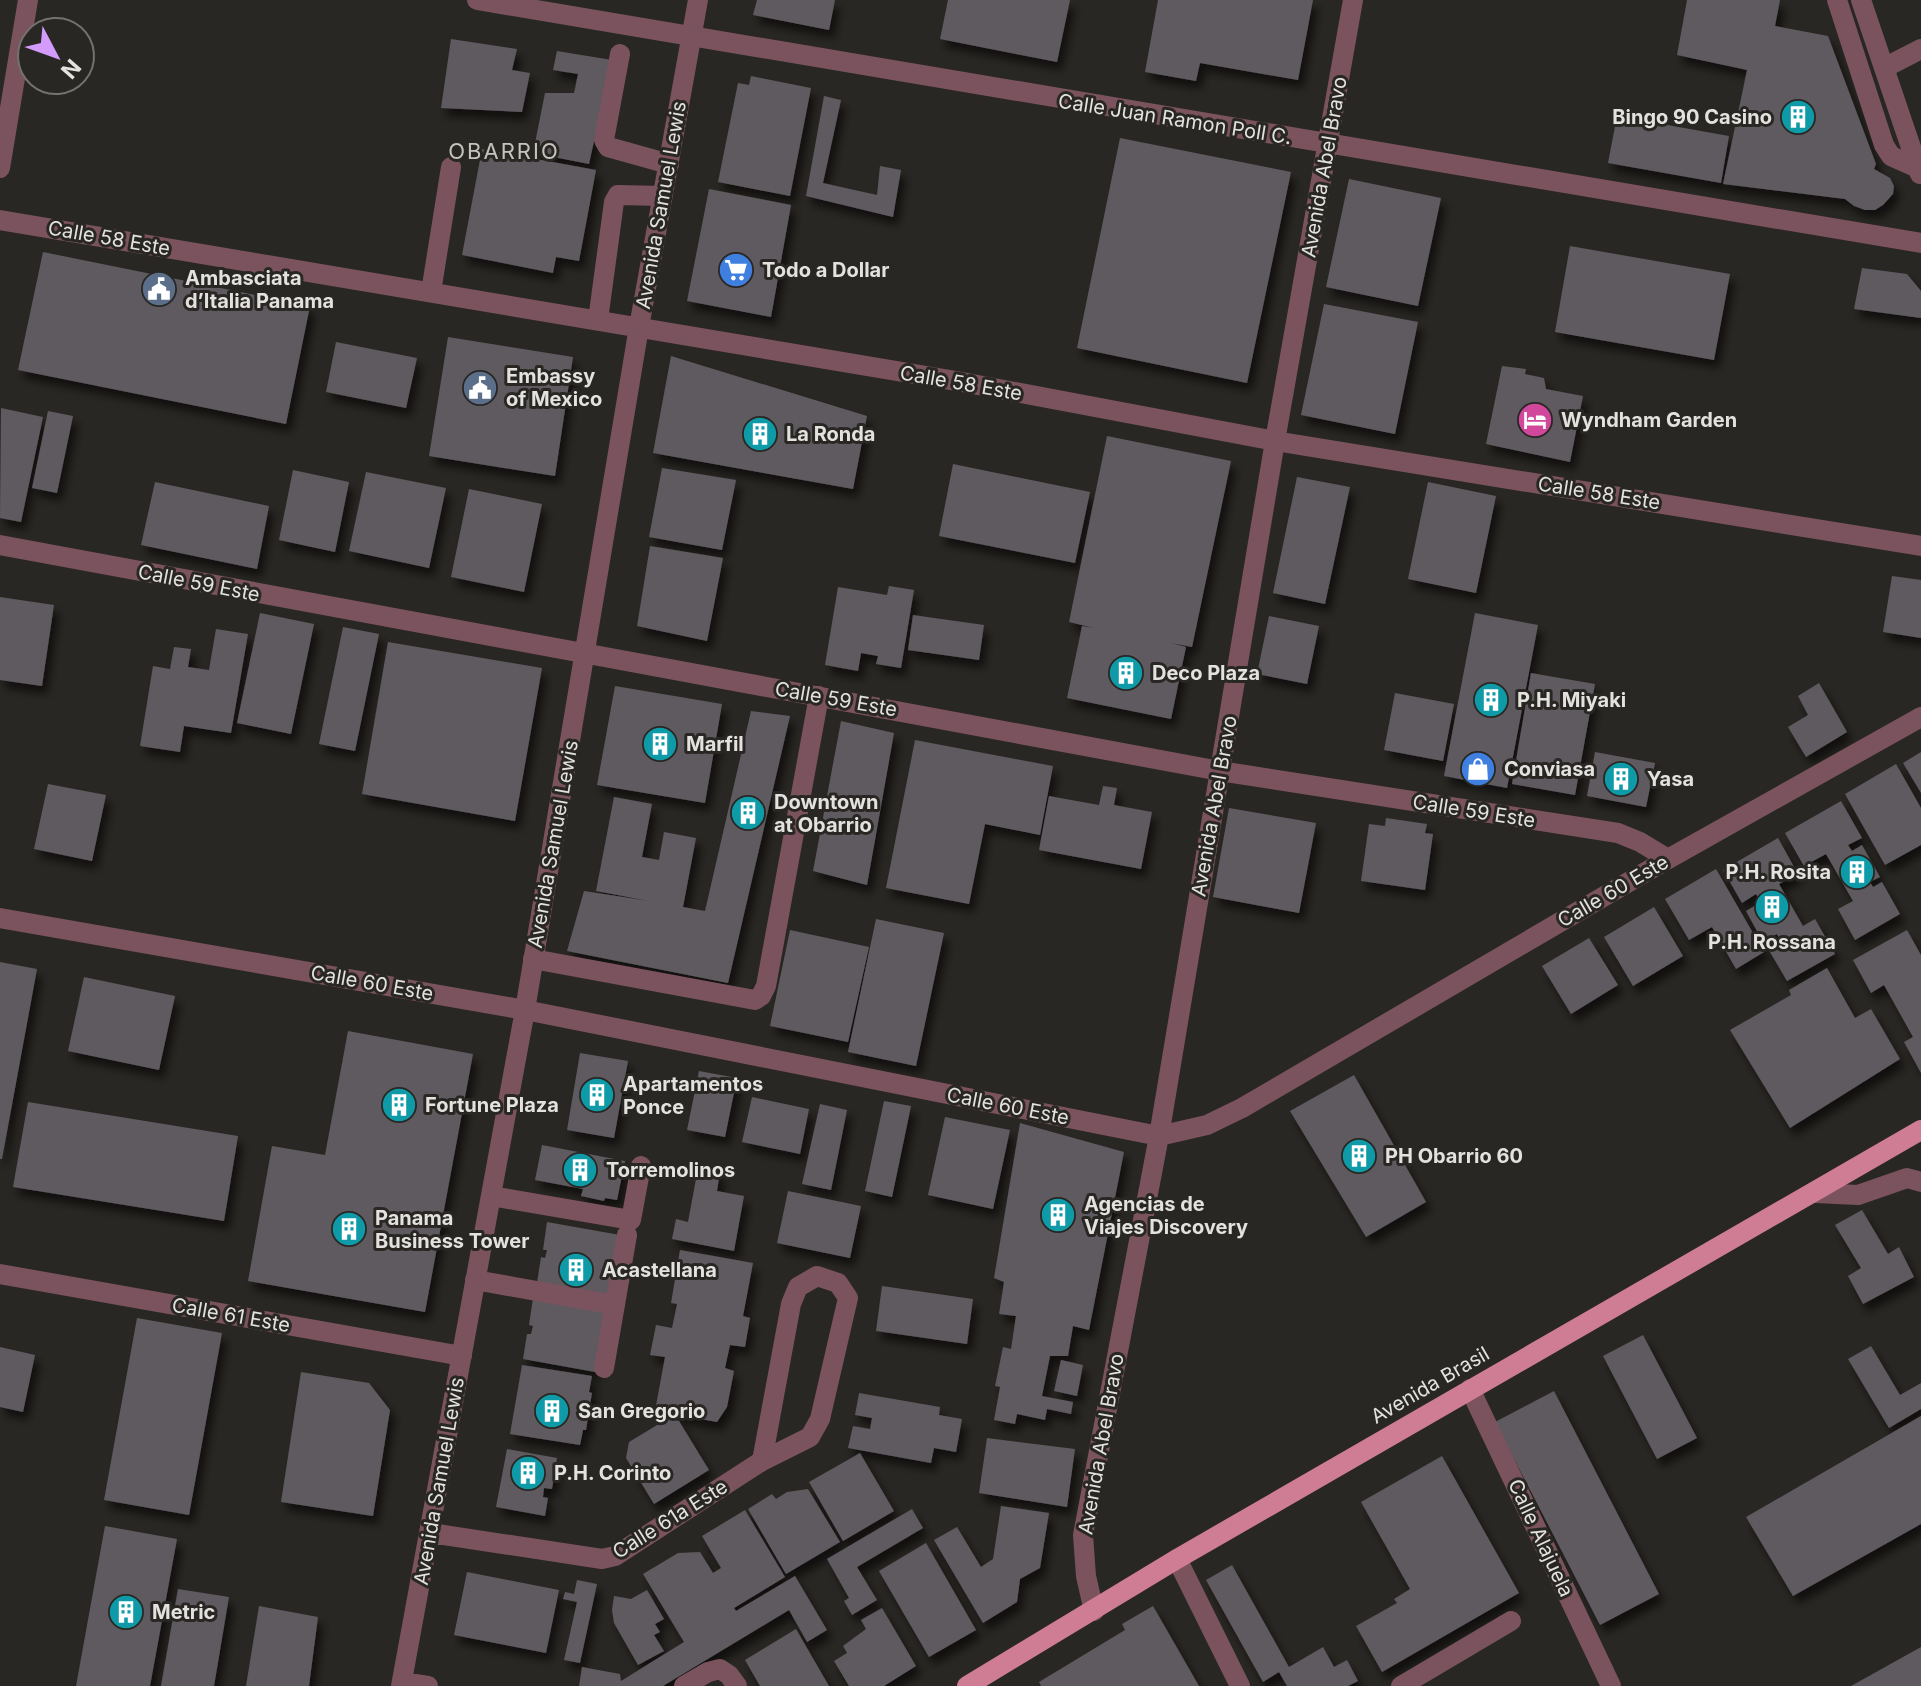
<svg xmlns="http://www.w3.org/2000/svg" width="1921" height="1686" viewBox="0 0 1921 1686" font-family="Inter,sans-serif">
<defs>
<filter id="shadow"><feDropShadow dx="5" dy="8" stdDeviation="4" flood-color="#0009"/></filter>
</defs>
<rect width="100%" height="100%" fill="#292723"/>
<path fill="#5e5a5f" filter="url(#shadow)" d="M757 0H835L829 30 753 15Z
M948 0H1070L1057 62 940 39Z
M1158 0H1313L1298 80 1200 63 1196 81 1145 72Z
M1687 0H1780L1775 26 1828 36 1876 164 1874 169 1890 178 1894 186 1893 194 1883 205 1875 210H1865L1854 206 1845 199 1723 184 1747 70 1677 55Z
M451 39 517 49 512 70 530 73 522 112 441 108Z
M557 51 612 60 589 164 533 153 545 93H574L578 74 553 70Z
M751 76 811 88 790 196 718 182 738 83 749 85Z
M824 96 841 100 823 183 877 195 880 166 901 170 893 217 806 196Z
M1617 116 1729 136 1721 183 1608 163Z
M1120 138 1291 172 1247 383 1077 348Z
M482 149 596 170 579 261 556 257 553 273 462 255Z
M1349 179 1441 198 1418 306 1326 287Z
M709 189 791 205 771 317 687 301Z
M1570 246 1730 274 1714 360 1555 332Z
M43 252 310 306 286 424 18 370Z
M1862 268 1907 274 1921 291V318L1854 309Z
M1324 304 1418 322 1395 434 1301 415Z
M448 337 573 357 555 476 429 456Z
M336 342 417 358 406 408 326 392Z
M671 356 867 416 853 489 653 453Z
M1502 366 1526 369 1525 374 1544 378 1546 389 1583 396 1570 462 1486 444Z
M1 408 43 417 21 522 0 518Z
M48 411 73 416 57 493 32 488Z
M1107 436 1231 461 1192 647 1171 643 1186 647 1171 719 1067 698 1082 626 1094 628 1069 622Z
M953 464 1090 492 1075 563 939 536Z
M662 468 736 480 722 550 649 537Z
M293 470 349 482 335 552 279 540Z
M366 472 446 488 429 568 349 551Z
M1297 477 1350 487 1325 604 1273 593Z
M155 482 269 506 257 569 141 545Z
M1428 482 1496 496 1476 593 1408 579Z
M469 489 542 504 524 592 451 577Z
M650 546 723 558 707 641 637 626Z
M1892 576 1921 580V638L1883 632Z
M889 586 914 590 901 668 876 664 878 656 861 653 858 671 825 665 838 587 887 595Z
M0 597 54 605 42 686 0 680Z
M260 613 314 624 291 734 237 723Z
M1475 613 1538 625 1507 788 1444 776Z
M913 615 984 625 979 660 908 650Z
M1269 616 1319 626 1307 684 1257 674Z
M343 627 379 634 355 751 319 744Z
M216 629 248 634 231 733 184 726 180 752 140 746 153 666 170 669 174 647 191 649 188 667 209 670Z
M388 642 542 668 515 821 362 794Z
M1531 673 1595 684 1575 795 1512 784Z
M1819 683 1847 732 1806 757 1788 727 1808 715 1798 696Z
M615 686 722 704 705 803 597 785Z
M1395 693 1454 704 1443 761 1384 750Z
M751 711 790 716 728 983 567 951 584 891 649 901 596 891 614 797 652 804 642 857 659 860 664 832 696 838 683 907 705 911Z
M841 721 894 733 867 885 813 871Z
M915 740 1053 766 1040 835 985 824 969 904 886 888Z
M1595 752 1655 763 1646 807 1587 796Z
M1921 752V793L1903 763Z
M1896 764 1921 808V845L1885 865 1845 794Z
M48 784 106 795 92 861 34 849Z
M1103 786 1117 788 1114 805 1152 812 1141 869 1039 850 1049 796 1099 805Z
M1841 801 1862 838 1848 845 1852 851 1862 845 1880 877 1870 882 1873 887 1882 882 1900 914 1855 940 1838 909 1853 901 1826 854 1804 866 1785 833Z
M1229 808 1316 823 1299 913 1213 897Z
M1386 818 1427 824 1425 833 1433 834 1425 890 1361 881 1369 824 1385 826Z
M1778 838 1798 874 1779 884 1803 926 1815 919 1835 954 1787 981 1767 947 1780 940 1777 934 1763 942 1746 911 1761 902 1756 894 1742 903 1723 870Z
M1716 869 1764 952 1736 969 1712 927 1689 940 1665 899Z
M1654 907 1683 956 1633 986 1604 937Z
M876 919 944 933 916 1066 848 1052Z
M790 930 869 947 848 1042 770 1026Z
M1907 930 1921 955V1073L1904 1042 1913 1037 1884 985 1871 993 1853 960Z
M1589 938 1618 985 1571 1014 1542 966Z
M0 962 37 969 2 1159H0Z
M1827 968 1855 1018 1871 1009 1900 1059 1790 1128 1730 1030 1791 995 1789 990Z
M84 977 175 996 159 1070 68 1051Z
M348 1031 473 1054 425 1312 248 1281 272 1146 325 1155Z
M580 1053 628 1061 614 1138 567 1130Z
M699 1071 737 1078 725 1137 687 1130Z
M1354 1075 1426 1202 1366 1237 1290 1111Z
M752 1097 809 1109 800 1154 742 1142Z
M884 1101 911 1106 892 1197 865 1191Z
M28 1102 238 1136 224 1221 13 1187Z
M820 1104 847 1110 831 1190 802 1184Z
M945 1117 1010 1130 993 1209 928 1195Z
M1020 1123 1124 1152 1089 1330 1073 1326 1068 1356H1050L1042 1396 1073 1402 1071 1414 1047 1409 1045 1420 1017 1414 1015 1424 994 1420 1000 1387 995 1386 1003 1347 1011 1349 1016 1316 999 1314 1004 1282 994 1278Z
M542 1145 625 1161 617 1200 605 1198 604 1201 581 1196 583 1189 535 1180Z
M698 1168 720 1172 717 1191 744 1196 734 1251 672 1239 676 1219 688 1222Z
M788 1191 861 1206 850 1258 777 1243Z
M1862 1210 1888 1254 1899 1247 1914 1277 1863 1304 1848 1276 1861 1268 1835 1225Z
M547 1222 620 1235 609 1295 537 1283 541 1257 545 1258 547 1250H543Z
M680 1250 753 1263 743 1316 750 1318 745 1347 730 1345 725 1368 734 1371 727 1407 717 1422 655 1411 665 1357 650 1355 656 1325 672 1328 677 1304 671 1303Z
M882 1286 973 1299 967 1344 876 1331Z
M533 1298 606 1311 595 1372 523 1359 527 1334H531L533 1326 529 1325Z
M137 1318 222 1333 189 1515 104 1500Z
M1643 1335 1697 1438 1657 1459 1603 1356Z
M1871 1346 1900 1395 1921 1383V1409L1889 1428 1848 1359Z
M0 1347 35 1355 23 1412 0 1407Z
M1061 1360 1083 1365 1077 1396 1054 1391Z
M522 1365 592 1376 589 1392 592 1393 586 1430H583L580 1445 510 1434Z
M301 1372 369 1383 390 1410 373 1516 281 1502Z
M1554 1391 1659 1594 1600 1625 1495 1422Z
M859 1393 940 1407 939 1415 962 1419 956 1452 934 1448 931 1463 848 1448 853 1426 870 1429 872 1418 855 1415Z
M1921 1416V1524L1793 1596 1746 1517Z
M667 1419 679 1421 709 1470 654 1504 626 1458 629 1442Z
M987 1438 1075 1449 1067 1507 979 1493Z
M507 1449 557 1458 552 1489 544 1488 543 1497 548 1498 545 1516 496 1507Z
M860 1453 894 1511 843 1541 809 1482Z
M1442 1456 1519 1593 1382 1672 1356 1626 1397 1603 1394 1599 1410 1589 1361 1502Z
M808 1489 840 1542 786 1574 748 1509 772 1494 776 1499 787 1492Z
M1001 1506 1049 1513 1040 1568 1020 1579 1017 1602 983 1623 934 1540 957 1527 981 1567 993 1559Z
M912 1509 923 1528 857 1567 877 1600 852 1615 844 1601 849 1598 827 1559Z
M745 1510 785 1577 734 1608 736 1611 795 1576 827 1630 807 1642 789 1610 663 1686H579L582 1667 620 1674 621 1681 684 1642 643 1574 678 1553 700 1552 713 1573 721 1568 702 1536Z
M105 1526 177 1539 150 1686H76Z
M926 1543 976 1630 929 1657 879 1571Z
M1232 1565 1289 1667 1323 1647 1334 1667 1347 1660 1358 1681 1348 1686H1287L1279 1672 1263 1682 1206 1580Z
M467 1572 559 1590 546 1653 454 1635Z
M577 1580 597 1584 580 1663 564 1660 577 1602 563 1599 565 1592 574 1594Z
M178 1589 229 1597 214 1686H161Z
M647 1590 664 1619 655 1624 660 1632 654 1635 664 1651 638 1665 614 1623 612 1610 614 1596 631 1599Z
M259 1606 318 1617 309 1686H246Z
M1153 1606 1199 1686H1041L1039 1682 1125 1630 1122 1624Z
M882 1608 916 1666 884 1686H849L834 1661 847 1653 843 1646 866 1629 861 1620Z
M796 1629 829 1686H760L745 1660Z
M1921 1647V1686H1851Z"/>
<g fill="none" stroke-linecap="round" stroke-linejoin="round">
<path stroke="#7b535f" stroke-width="20" d="M477 0 1921 243
M1837 0 1884 145 1891 156 1918 168
M1861 0 1920 174
M620 54 604 140 608 147 669 164
M1884 68 1921 49
M0 168 28 0
M0 220 962 382 1275 441 1921 546
M431 292 451 167
M598 320 614 202 618 195 663 196
M0 545 1220 771 1618 833 1640 842 1668 859
M0 918 525 1010 1159 1136 1207 1125 1242 1108 1668 859 1921 717
M533 959 755 1000 761 996 766 986 819 696
M1816 1193 1858 1195 1907 1178 1921 1182
M491 1196 631 1220 641 1166
M0 1274 462 1356
M475 1280 615 1305
M604 1368 627 1235
M1470 1389 1611 1686
M431 1533 602 1559 615 1556 762 1461 810 1437 820 1419 848 1298 838 1283 817 1276 798 1287 791 1304 762 1461
M1177 1559 1240 1686
M1094 1611 1086 1576 1083 1535 1159 1136 1275 441 1353 0
M402 1682 428 1686
M401 1686 525 1010 639 327 698 0
M684 1686 708 1672 720 1669 729 1675 737 1686
M1401 1686 1511 1621"/>
<path stroke="#cf7c95" stroke-width="20" d="M967 1686 1177 1559 1921 1130"/>
</g>
<defs>
<g id="building-disc" transform="scale(1.8)"><circle r="9.5" fill="#0f9aa8" stroke="#292723"/><path d="M-4-6H4V6H1V3H-1V6H-4ZM-2.5-4.3h1.7v1.8h-1.7ZM.8-4.3h1.7v1.8H.8ZM-2.5-1h1.7V.8h-1.7ZM.8-1h1.7V.8H.8Z" fill="#fff"/></g>
<g id="supermarket-disc" transform="scale(1.8)"><circle r="9.5" fill="#3f7fe0" stroke="#292723"/><path d="M-6-5.5h2.5l.6 2H6L4.5 2H-2.5L-4.4-4H-6ZM-1.5 3.2a1.3 1.3 0 1 0 .1 0ZM3 3.2a1.3 1.3 0 1 0 .1 0Z" fill="#fff"/></g>
<g id="civic-disc" transform="scale(1.8)"><circle r="9.5" fill="#5c6f8a" stroke="#292723"/><path d="M-.6-6.5H3V-4.5H.6V-3L4-1V1h2V6H-6V1h2V-1L-.6-3ZM-1.2 2.5V6h2.4V2.5Z" fill="#fff"/></g>
<g id="hotel-disc" transform="scale(1.8)"><circle r="9.5" fill="#d1479c" stroke="#292723"/><path d="M-6-4.5h1.5V1H6V5H4.5V3h-9V5H-6ZM-4 0a1.8 1.8 0 1 1 3.6 0ZM.5 0V-2.5h3Q6-2.5 6 0Z" fill="#fff"/></g>
<g id="shop-disc" transform="scale(1.8)"><circle r="9.5" fill="#3f7fe0" stroke="#292723"/><path d="M-5-2.5h2.3a2.7 3.5 0 0 1 5.4 0H5L5.5 6h-11ZM-1.5-2.5h3a1.5 2.3 0 0 0-3 0Z" fill="#fff"/></g>
</defs>
<g fill-rule="evenodd">
<use href="#building-disc" x="1798" y="117"/>
<use href="#supermarket-disc" x="736" y="270"/>
<use href="#civic-disc" x="159" y="289"/>
<use href="#civic-disc" x="480" y="388"/>
<use href="#hotel-disc" x="1535" y="420"/>
<use href="#building-disc" x="760" y="434"/>
<use href="#building-disc" x="1126" y="673"/>
<use href="#building-disc" x="1491" y="700"/>
<use href="#building-disc" x="660" y="744"/>
<use href="#shop-disc" x="1478" y="769"/>
<use href="#building-disc" x="1621" y="779"/>
<use href="#building-disc" x="748" y="813"/>
<use href="#building-disc" x="1857" y="872"/>
<use href="#building-disc" x="1772" y="907"/>
<use href="#building-disc" x="597" y="1095"/>
<use href="#building-disc" x="399" y="1105"/>
<use href="#building-disc" x="1359" y="1156"/>
<use href="#building-disc" x="580" y="1170"/>
<use href="#building-disc" x="1058" y="1215"/>
<use href="#building-disc" x="349" y="1229"/>
<use href="#building-disc" x="576" y="1270"/>
<use href="#building-disc" x="552" y="1411"/>
<use href="#building-disc" x="528" y="1473"/>
<use href="#building-disc" x="126" y="1612"/>
</g>
<g text-anchor="middle" dominant-baseline="central" stroke-width="6" stroke-linejoin="round" paint-order="stroke">
<g font-size="20" font-weight="bold" fill="#e3e2df" stroke="#292723" text-anchor="start">
<text x="1772" y="117" text-anchor="end">Bingo 90 Casino</text>
<text x="762" y="270">Todo a Dollar</text>
<text x="185" y="278">Ambasciata<tspan x="185" dy="23">d’Italia Panama</tspan></text>
<text x="506" y="376">Embassy<tspan x="506" dy="23">of Mexico</tspan></text>
<text x="1561" y="420">Wyndham Garden</text>
<text x="786" y="434">La Ronda</text>
<text x="1152" y="673">Deco Plaza</text>
<text x="1517" y="700">P.H. Miyaki</text>
<text x="686" y="744">Marfil</text>
<text x="1504" y="769">Conviasa</text>
<text x="1647" y="779">Yasa</text>
<text x="774" y="802">Downtown<tspan x="774" dy="23">at Obarrio</tspan></text>
<text x="1831" y="872" text-anchor="end">P.H. Rosita</text>
<text x="1772" y="942" text-anchor="middle">P.H. Rossana</text>
<text x="623" y="1084">Apartamentos<tspan x="623" dy="23">Ponce</tspan></text>
<text x="425" y="1105">Fortune Plaza</text>
<text x="1385" y="1156">PH Obarrio 60</text>
<text x="606" y="1170">Torremolinos</text>
<text x="1084" y="1204">Agencias de<tspan x="1084" dy="23">Viajes Discovery</tspan></text>
<text x="375" y="1218">Panama<tspan x="375" dy="23">Business Tower</tspan></text>
<text x="602" y="1270">Acastellana</text>
<text x="578" y="1411">San Gregorio</text>
<text x="554" y="1473">P.H. Corinto</text>
<text x="152" y="1612">Metric</text>
</g>
<g font-size="20" fill="#e3e2df" stroke="#292723">
<text transform="translate(1175 119) rotate(9)">Calle Juan Ramon Poll C.</text>
<text transform="translate(1324 167) rotate(-80)">Avenida Abel Bravo</text>
<text transform="translate(661 205) rotate(-80)">Avenida Samuel Lewis</text>
<text transform="translate(109 238) rotate(10)">Calle 58 Este</text>
<text transform="translate(961 383) rotate(10)">Calle 58 Este</text>
<text transform="translate(1599 493) rotate(9)">Calle 58 Este</text>
<text transform="translate(199 583) rotate(11)">Calle 59 Este</text>
<text transform="translate(836 699) rotate(10)">Calle 59 Este</text>
<text transform="translate(1214 806) rotate(-80)">Avenida Abel Bravo</text>
<text transform="translate(1474 811) rotate(9)">Calle 59 Este</text>
<text transform="translate(553 844) rotate(-80)">Avenida Samuel Lewis</text>
<text transform="translate(1613 891) rotate(-30)">Calle 60 Este</text>
<text transform="translate(372 983) rotate(10)">Calle 60 Este</text>
<text transform="translate(1008 1106) rotate(11)">Calle 60 Este</text>
<text transform="translate(231 1315) rotate(10)">Calle 61 Este</text>
<text transform="translate(1430 1385) rotate(-30)">Avenida Brasil</text>
<text transform="translate(1101 1444) rotate(-80)">Avenida Abel Bravo</text>
<text transform="translate(439 1481) rotate(-80)">Avenida Samuel Lewis</text>
<text transform="translate(670 1519) rotate(-32)">Calle 61a Este</text>
<text transform="translate(1541 1538) rotate(65)">Calle Alajuela</text>
</g>
<g font-size="22" letter-spacing="2" fill="#c5c3bd" stroke="#292723">
<text x="504" y="151">OBARRIO</text>
</g>
</g>
<g transform="translate(56 56) rotate(131)"><circle r="38" fill="#292723" stroke="#73726e" stroke-width="2"/>
<path d="M0-6L14 30L0 20L-14 30Z" fill="#d39cfc"/>
<text y="-12" font-size="22" font-weight="bold" text-anchor="middle" fill="#e3e2df">N</text>
</g>
</svg>
